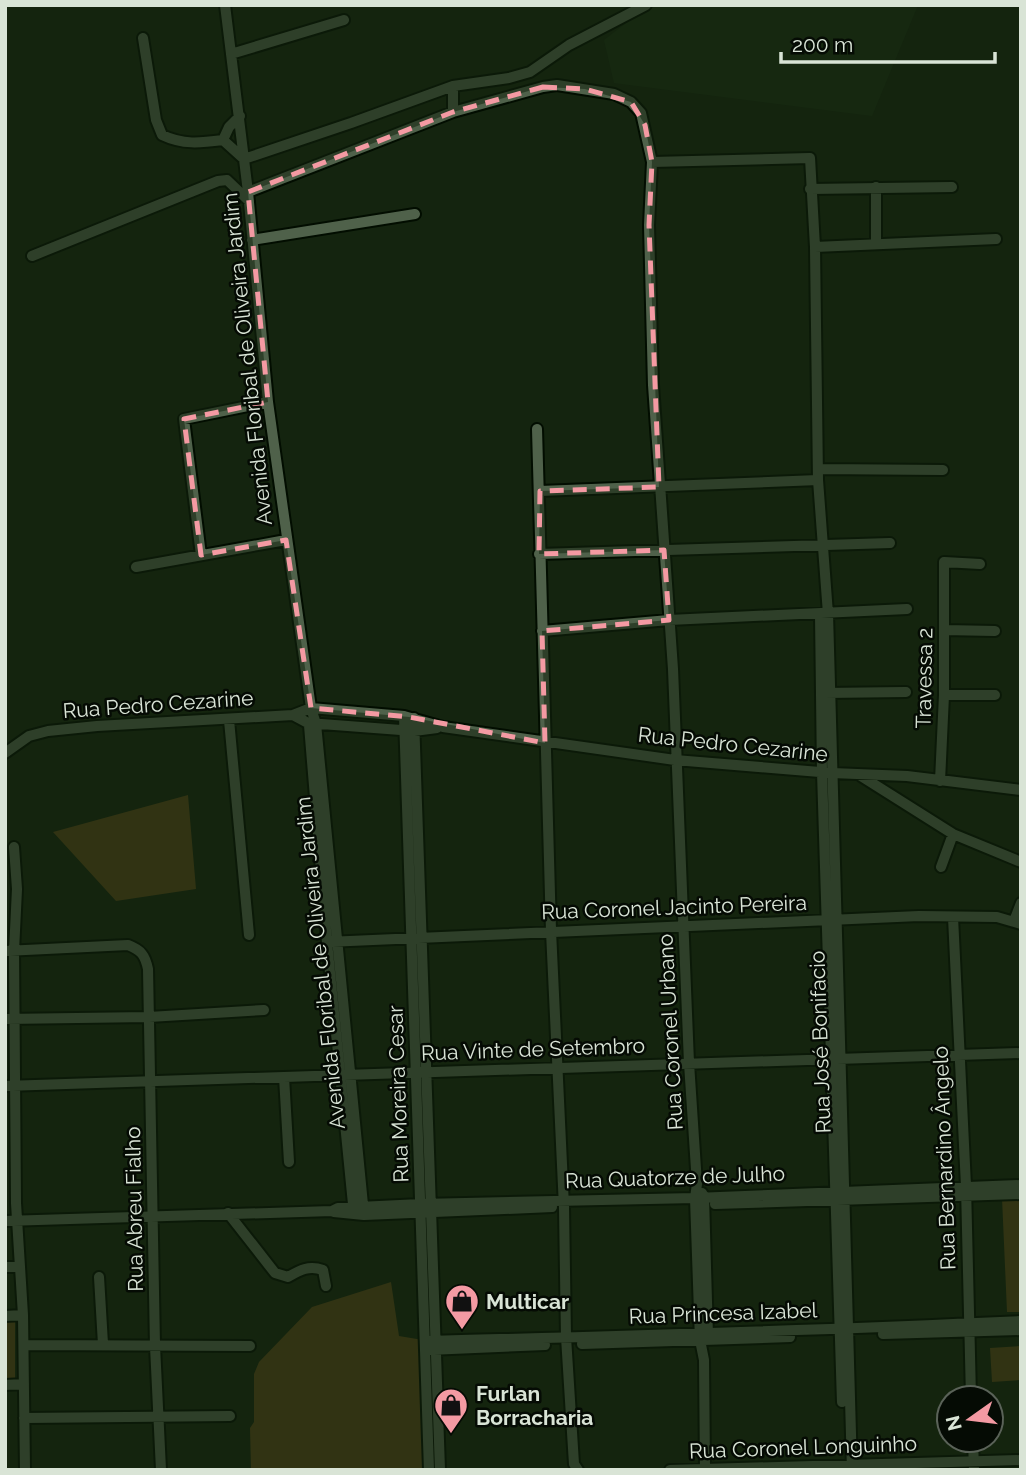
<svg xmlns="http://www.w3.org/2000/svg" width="1026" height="1475" viewBox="0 0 1026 1475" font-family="Raleway,sans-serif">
<rect width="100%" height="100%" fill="#14240f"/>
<path fill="#1a2e13" d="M650 5H918L872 116 614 83 604 40Z"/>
<path fill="#554519" d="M188 795 196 889 116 901 53 832Z
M1021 1197V1312H1007L1002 1198Z
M391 1282 399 1336 423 1340 426 1470H251L250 1428 254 1422V1374L259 1362 312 1307Z
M5 1321H15V1380H5Z
M1021 1346V1380L992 1382 990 1348Z"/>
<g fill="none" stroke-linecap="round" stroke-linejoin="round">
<g stroke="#020d00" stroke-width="14">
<path id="minor" d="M225 5 248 192 268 402 311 708 316 724 364 1215
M143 38 156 120 162 135C183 145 200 143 223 140
M231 54 344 20
M453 112V86
M240 116 229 127 223 140 244 159 351 123 453 86 509 78 530 72 569 45 646 5
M652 162 810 158 815 247 818 480 828 614 852 1470
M876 187V244
M810 189 952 187
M248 192 453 112 543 87 557 85 614 94 631 102 641 113 652 162 649 225 653 385 673 669 689 1063 697 1184 695 1198 700 1340 704 1360 705 1470
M252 240 415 214
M815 247 996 239
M32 256 218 181 227 180 249 201
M537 429 551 931 564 1207 566 1337 574 1464 578 1470
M818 469 943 470
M540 491 818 480
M539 554 890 543
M201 555 184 419 268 402
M136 567 286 540
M820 614 822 772 842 1402
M944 630 995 631
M542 631 669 620 907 609
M824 693 906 692
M944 695H995
M293 715 311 708 404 716 443 727 675 760 832 773 907 776 1021 790
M404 716 429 1470
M414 718 440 1470
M229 720 249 935
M309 725 327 942 354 1214
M5 753 29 736 48 731 97 726 293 715 308 723 414 731 437 728
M861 776 953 834 1021 862
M940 781 944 695V562L980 564
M14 847 17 889 14 951 16 1203 23 1315 25 1470
M941 867 953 834
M953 917 966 1186 971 1398
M1014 921 1021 903
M327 942 919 916 997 917 1021 924
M5 951 128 945C141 950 145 955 148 969L155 1346 161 1470
M5 1019 149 1017 264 1010
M284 1077 289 1162
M5 1086 1021 1053
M702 1193 704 1197 708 1337
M715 1204 1021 1194
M334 1212 364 1215 552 1207
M228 1213 275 1273 288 1277C300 1270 309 1265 323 1270L326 1286
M5 1221 332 1211 338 1208 421 1204 695 1198 1021 1185
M5 1267H20
M99 1277 103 1344
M5 1316 23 1315
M883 1334 1021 1330
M429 1341C626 1336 824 1330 1021 1321
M582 1344 790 1337
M24 1345 250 1346
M428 1350 545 1345
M5 1385 24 1384
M24 1418 230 1416
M973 1440 974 1470
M670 1470 1021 1460"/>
</g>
<use href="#minor" stroke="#4f614a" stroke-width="10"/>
</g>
<path d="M0 0H1026V1475H0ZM543 87 585 89 631 102 645 125 652 162 649 225 659 487 540 491 539 554 664 550 669 620 542 631 545 743 409 717 311 708 286 540 201 555 184 419 268 402 248 192 453 112Z" fill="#14240f" fill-opacity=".55" fill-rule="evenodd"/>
<path fill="none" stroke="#f49aa3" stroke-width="5" stroke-dasharray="14 9" stroke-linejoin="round" d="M543 87 585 89 631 102 645 125 652 162 649 225 659 487 540 491 539 554 664 550 669 620 542 631 545 743 409 717 311 708 286 540 201 555 184 419 268 402 248 192 453 112Z"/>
<defs>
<g id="shop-pin" transform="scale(1.75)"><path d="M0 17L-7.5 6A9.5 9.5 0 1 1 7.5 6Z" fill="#f49aa3" stroke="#050b04"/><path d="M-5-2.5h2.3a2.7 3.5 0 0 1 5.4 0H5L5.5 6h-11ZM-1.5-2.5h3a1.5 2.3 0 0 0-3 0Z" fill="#111"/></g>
</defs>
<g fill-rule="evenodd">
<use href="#shop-pin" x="462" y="1301"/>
<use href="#shop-pin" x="451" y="1405"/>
</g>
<g text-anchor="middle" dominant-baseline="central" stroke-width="5" stroke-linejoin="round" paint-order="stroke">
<g font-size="21" fill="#d9e4d6" stroke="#050b04">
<text transform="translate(247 359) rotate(-96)">Avenida Floribal de Oliveira Jardim</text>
<text transform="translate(924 678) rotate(-89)">Travessa 2</text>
<text transform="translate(158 704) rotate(-4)">Rua Pedro Cezarine</text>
<text transform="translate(733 744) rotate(6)">Rua Pedro Cezarine</text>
<text transform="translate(674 907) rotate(-2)">Rua Coronel Jacinto Pereira</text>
<text transform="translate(320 963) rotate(-96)">Avenida Floribal de Oliveira Jardim</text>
<text transform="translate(670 1032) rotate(-93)">Rua Coronel Urbano</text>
<text transform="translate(820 1042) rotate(-92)">Rua José Bonifacio</text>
<text transform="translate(533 1049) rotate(-2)">Rua Vinte de Setembro</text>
<text transform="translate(398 1094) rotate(-92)">Rua Moreira Cesar</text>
<text transform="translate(944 1158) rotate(-92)">Rua Bernardino Ângelo</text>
<text transform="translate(675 1177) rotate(-2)">Rua Quatorze de Julho</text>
<text transform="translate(134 1209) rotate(-91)">Rua Abreu Fialho</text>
<text transform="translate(723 1313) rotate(-2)">Rua Princesa Izabel</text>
<text transform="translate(803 1447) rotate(-2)">Rua Coronel Longuinho</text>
</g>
<g font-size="21" font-weight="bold" fill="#d9e4d6" stroke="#050b04" text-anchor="start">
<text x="486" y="1301">Multicar</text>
<text x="476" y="1393">Furlan<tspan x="476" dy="24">Borracharia</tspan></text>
</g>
</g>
<rect width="1026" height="1475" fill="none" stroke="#d9e4d6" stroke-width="14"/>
<g transform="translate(970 1419) rotate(256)"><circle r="33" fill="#050b04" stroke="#5a6258" stroke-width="2"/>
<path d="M0-5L12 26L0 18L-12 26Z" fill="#f49aa3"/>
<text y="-10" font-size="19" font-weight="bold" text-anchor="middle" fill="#d9e4d6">N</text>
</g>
<path d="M781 52v10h214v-10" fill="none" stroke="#d9e4d6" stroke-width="3.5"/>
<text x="792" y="52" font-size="21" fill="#d9e4d6" stroke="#050b04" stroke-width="5" paint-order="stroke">200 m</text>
</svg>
